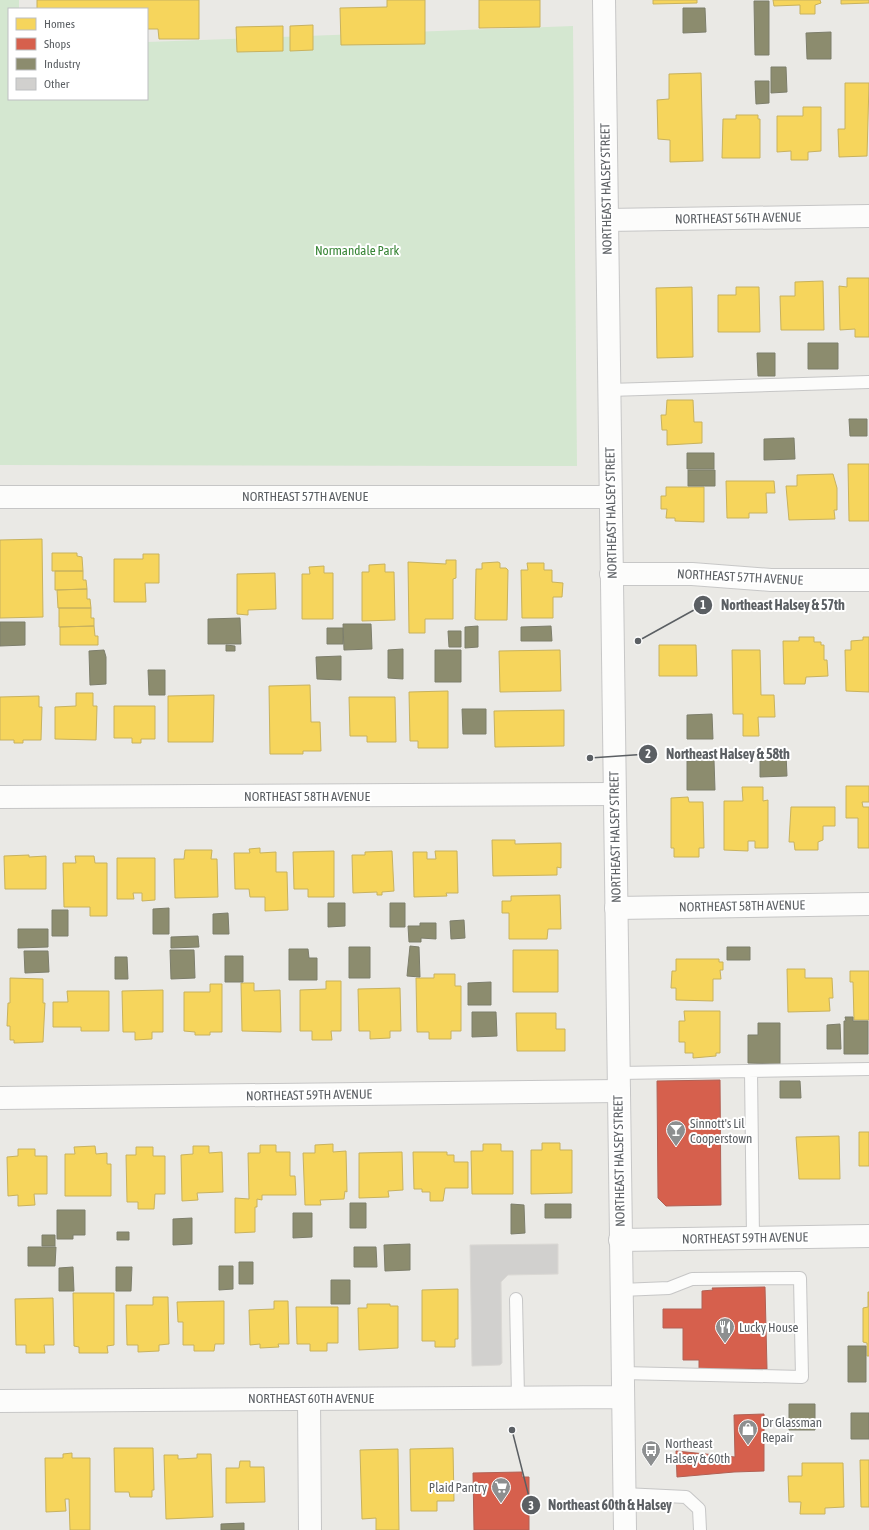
<svg xmlns="http://www.w3.org/2000/svg" width="869" height="1530" viewBox="0 0 869 1530" font-family="'Asap Condensed',sans-serif">
<rect width="100%" height="100%" fill="#eae9e5"/>
<path fill="#d4e7d0" d="M0 0H19V9H9V99H147V42L573 26 577 466 0 465Z"/>
<path fill="#f6d55c" stroke="#c8b25e" d="M37 0H199V39H159L158 29H147V9H37Z
M387 0H425V44L341 45 340 8 387 7Z
M479 0H540V27L479 28Z
M653 0H697V3L653 4Z
M773 0H820L821 3 815 5V14H800V5L774 6Z
M841 0H869V3L841 4Z
M313 25V50L290 51V26Z
M283 26V51L237 52 236 27Z
M701 73 703 161 670 162V140L658 139 657 100 669 99V74Z
M845 83H869L867 156 839 157 838 129H845Z
M803 107H821V151L808 152V160H791V151L777 152V116H803Z
M736 115H758V119H760V158H722L723 119H736Z
M847 278H869V337H855V329L840 330 839 286 847 287Z
M823 281 824 330H781L780 296H795V282Z
M692 287 693 357 657 358 656 288Z
M736 287H759L760 332H718V295H736Z
M667 400H693L694 422H702V443L667 445V430H662L661 415H666Z
M848 464H869V521H849Z
M833 474 837 488V510H834L835 519 789 520 786 486H797V475Z
M726 481H774L775 493H766L767 513H749V518H727Z
M666 487H704V522L675 521V518H666L667 509H661V496H666Z
M42 539 43 617 0 618V540Z
M52 553H77V556L82 557 83 571H52Z
M143 554H159V583H145L146 602H114V559H143Z
M446 560H456V578L453 579V619H425V633H409L408 562 446 564Z
M498 562 500 563V568H506L508 570 507 620H477L475 619 476 569H482V563Z
M527 563H544V570H552V582L563 583 562 597H553V618H522L521 570H528Z
M385 564V572H394L395 620 362 621V572H369V565Z
M324 566V573H333V619H302V574H310L309 567Z
M55 571H83V580H86L87 589 55 590Z
M275 573 276 609 248 610V615L237 614V574Z
M87 589V599H90L91 608H58L57 590Z
M59 608H91V618H94V626L59 627Z
M94 626 95 636H98V645H60V627Z
M799 637H814V642H821V645H824V660H827L828 676 806 677 805 684H784L783 641H799Z
M863 637H869V692L846 691 845 650H851V641L863 640Z
M659 645H696L697 676H659Z
M560 650 561 691 500 692 499 651Z
M732 650H760L761 695H774L775 717H758L759 736H743V714H733Z
M310 685 311 722H320L321 751H303V754H270L269 686Z
M448 691V748H418V741H410L409 692Z
M76 693H93V706H97L96 740 55 739V707L76 706Z
M214 695 213 742H168V696Z
M39 696V707H42L41 740H23V743H14V740H0V697Z
M349 697H395L396 742H367V736H350Z
M114 706H155V739H141V743H132V738H114Z
M564 710V746L495 747 494 711Z
M846 786H869V802H862L863 807H869V848H858V818H846Z
M742 787H763V801L768 800V848H755V841H748V851L724 850V801H743Z
M688 797 689 802H703L704 848H699V857H674V848H671V798Z
M791 807H835V826H823V840L818 842V850H795L794 842H789Z
M492 840H515V844L561 843V868L557 867V875L493 876Z
M260 848V853L276 852V872H287L288 910 265 911V897H250L249 889H235L234 853H250L249 849Z
M185 850H212L211 859H217L218 897 175 898 174 859H184Z
M334 851V897H308V889H294L293 852Z
M392 851 394 891 382 892V895H377V892L353 893 352 855H365V852Z
M435 851H457L458 893H446L447 896 414 897 413 852H427V859H436Z
M29 855V857L46 856V889H5L4 856Z
M75 856H94L95 863H107V916H90V907H64L63 863H76Z
M117 858H155V900L142 901V893H133L134 899H117Z
M560 895 561 929H548L547 939H509V913H502V901H511V896Z
M513 950H558V992H513Z
M676 959H719V962H723V970H720L721 979H713V1001L676 1000V988H671L672 971H676Z
M787 969H805V978H832L833 998H829L830 1011 788 1012Z
M850 971H869V1020H854L853 982H850Z
M434 974H455V986H461V1031H451V1039H429V1032H417L416 978H434Z
M10 978 43 979V1003H45L43 1042 14 1043V1040H10V1026H7L8 1003H10Z
M326 981H341V1031H331L332 1040H312V1031H300V990L326 989Z
M241 983H254V991L280 990 281 1032 242 1031Z
M210 984H222V1032H210V1035H195V1032L184 1031V992H210Z
M400 988 401 1031H390V1038L370 1039V1031H359L358 989Z
M163 990V1032H152V1039L135 1040V1032H123L122 991Z
M67 991H109V1031H81V1027H53V1002H68Z
M684 1011H720V1053H716V1056L693 1058V1053H685V1042H679V1021H685Z
M516 1013H556V1029H565V1051H517Z
M859 1132H869V1166H859Z
M839 1136 840 1179H799L796 1137Z
M542 1143H560V1150H572V1193L531 1194V1150H542Z
M333 1144V1152L346 1151 347 1192 345 1191 344 1199 320 1200 321 1205H305L303 1153H315V1145Z
M483 1144H501V1151H513V1194H472L471 1151H483Z
M260 1145H276V1152H290V1176H295L296 1195H262V1200L257 1199V1207H255V1232L235 1233V1198L249 1199 248 1153H260Z
M95 1146 96 1154 107 1153V1164H111V1196H65V1154H75L74 1147Z
M193 1146H209V1153L222 1152 223 1192 197 1193 198 1200 182 1201 181 1155 193 1154Z
M136 1147H153V1156H165V1194H155L154 1209H138V1202H127L126 1155H136Z
M18 1149H35V1156H47V1194H34L35 1205 18 1206V1195L8 1196 7 1157 18 1156Z
M402 1152 403 1190 388 1191 389 1197 359 1198V1153Z
M413 1152H447V1155H454V1162H468V1188H445L443 1201H430V1192H422V1189H414Z
M458 1289V1339H455V1347H435V1341H422V1290Z
M868 1292H869V1356H867V1343L863 1342V1308L868 1307Z
M73 1293H114V1345L107 1346 108 1353H79V1347L74 1346Z
M153 1297H168L169 1344 159 1345V1351L138 1352V1345H127L126 1305H153Z
M53 1298 54 1345H44L45 1353H26V1345H16L15 1299Z
M224 1301V1344H215L214 1351H194V1345H183V1322H178L177 1302Z
M274 1301H288L289 1344H278L279 1347 260 1348V1344L250 1345 249 1310 274 1309Z
M367 1304H390V1306H398V1348L359 1350 358 1308H367Z
M296 1307H338V1343H327V1351H310V1344H297Z
M114 1448H153L154 1490H152V1497H130L129 1492H115Z
M453 1448 454 1501H437V1511H411L410 1449Z
M398 1449 399 1530H376V1518L362 1519 360 1450Z
M72 1453V1458H90V1530H70L69 1499H65L66 1511 46 1512 45 1458H63V1454Z
M197 1454H211L213 1517 166 1519 164 1455H178V1459L197 1458Z
M860 1460H869V1507H861Z
M240 1461H250V1467H264L265 1502 226 1503V1468H239Z
M802 1463H843L844 1507 825 1508V1514H800L801 1502H789L788 1476H802Z"/>
<path fill="#d6604d" stroke="#b16054" d="M720 1080 721 1205 666 1206 658 1198 657 1081Z
M765 1287 767 1369H699V1360H683V1328H663V1309H702V1291L713 1290 712 1288Z
M764 1414V1471L734 1472 677 1477 676 1451 735 1457 734 1415Z
M522 1472V1477H529V1530H474L473 1473Z"/>
<path fill="#8c8c6e" stroke="#7d7e6b" d="M754 1H769V55H755Z
M683 8H705L706 32 683 33Z
M831 32V59H807L806 33Z
M771 67H786L787 92 771 93Z
M755 81H769V103L756 104Z
M808 343H838V369H808Z
M757 353H775V376H758Z
M849 419H867V436H850Z
M794 438 795 459 764 460V439Z
M687 453H714V469H687Z
M688 470H715V486H688Z
M240 618 241 644H208V619Z
M0 622H25V645L0 646Z
M343 624H371L372 649 344 650Z
M478 626V647L465 648V627Z
M551 626 552 641H521V627Z
M327 628H343V644H327Z
M448 631H461V647H449Z
M226 645 235 646V651H226Z
M403 649V679L388 678V650Z
M104 650 106 657V684L90 685 89 651Z
M435 650H461V682H435Z
M341 656V680L317 679 316 657Z
M148 670H165V695H149Z
M462 709H486V734H463Z
M712 714 713 739H687V715Z
M760 754H786L787 776 760 777Z
M714 760 715 790H687V761Z
M328 903H345V926L328 927Z
M390 903H405V927H390Z
M169 908V934H153V909Z
M52 910H68V936H52Z
M228 913 229 934H213V914Z
M464 920 465 938 451 939 450 921Z
M420 923H436V939L421 938V942H409L408 926H420Z
M18 929H48V947L18 948Z
M198 936 199 947 171 948V937Z
M410 946 419 947 420 977 407 976Z
M349 947H370V978H349Z
M727 947H750V960H727Z
M289 949H308L309 958H317V980H289Z
M170 950H194L195 978 171 979Z
M24 951H48L49 972 25 973Z
M225 956H243V982H225Z
M115 957H127L128 979H115Z
M491 982V1005H468V983Z
M472 1012H496L497 1036 472 1037Z
M845 1017H853V1021H868V1054H844V1021H846Z
M758 1023H780V1064L748 1063V1035H758Z
M840 1024 841 1049H827V1025Z
M780 1081H800L801 1098H780Z
M350 1203H366V1228H350Z
M511 1204 524 1205 525 1233 511 1234Z
M545 1204H571V1218H545Z
M57 1210H85V1235H73V1239H57Z
M293 1213H312V1237L293 1238Z
M192 1218V1244L173 1245V1219Z
M117 1232H129V1240H117Z
M42 1235H55V1246H42Z
M410 1244V1270L385 1271 384 1245Z
M28 1247H56L55 1266H28Z
M354 1247H376L377 1267H354Z
M239 1262H253V1284H239Z
M219 1266H233V1289L219 1290Z
M73 1267 74 1291H59V1268Z
M116 1267H132L131 1291H116Z
M331 1280H350V1304H331Z
M848 1346H866V1382H848Z
M789 1404H815V1430H789Z
M851 1413H869V1439H851Z
M244 1523V1530H221V1524Z"/>
<path fill="#d1d0ce" stroke="#dad8d4" d="M558 1244V1274L508 1275 501 1282 502 1363 500 1365 472 1366 470 1245Z"/>
<g fill="none" stroke-linecap="round" stroke-linejoin="round">
<g stroke="#c6c6c6" stroke-width="14">
<path id="service" d="M609 390 869 382
M751 1071 753 1238
M618 1073 869 1069
M621 1290 669 1288 692 1279 800 1278 802 1377 622 1373
M516 1299 518 1397
M624 1494 686 1497 699 1509 700 1530"/>
</g>
<g stroke="#c6c6c6" stroke-width="24">
<path id="minor" d="M607 220 869 216
M0 497H610
M0 797 614 794
M616 908 869 904
M0 1098 619 1091
M620 1240 869 1236
M309 1399 310 1530"/>
</g>
<g stroke="#c7c7c7" stroke-width="24">
<path id="secondary" d="M604 0 625 1530
M611 574H692L771 580H869
M0 1401 623 1397"/>
</g>
<use href="#service" stroke="#fcfcfb" stroke-width="12"/>
<use href="#minor" stroke="#fcfcfb" stroke-width="22"/>
<use href="#secondary" stroke="#fcfcfb" stroke-width="22"/>
</g>
<defs>
<g id="bar-pin" transform="scale(1)"><path d="M0 17L-7.5 6A9.5 9.5 0 1 1 7.5 6Z" fill="#8d8f90" stroke="#fff"/><path d="M-6-5H6L.8 .8V4.5H3.5V6h-7V4.5H-.8V.8Z" fill="#fff"/></g>
<g id="restaurant-pin" transform="scale(1)"><path d="M0 17L-7.5 6A9.5 9.5 0 1 1 7.5 6Z" fill="#8d8f90" stroke="#fff"/><path d="M-5-6h1v4h1v-4h1v4h1v-4h1v5L-1.5 .5V6h-2V.5L-5-1ZM5-6V6H3V1.5H1.5Q1.5-4 5-6Z" fill="#fff"/></g>
<g id="shop-pin" transform="scale(1)"><path d="M0 17L-7.5 6A9.5 9.5 0 1 1 7.5 6Z" fill="#8d8f90" stroke="#fff"/><path d="M-5-2.5h2.3a2.7 3.5 0 0 1 5.4 0H5L5.5 6h-11ZM-1.5-2.5h3a1.5 2.3 0 0 0-3 0Z" fill="#fff"/></g>
<g id="bus-pin" transform="scale(1)"><path d="M0 17L-7.5 6A9.5 9.5 0 1 1 7.5 6Z" fill="#8d8f90" stroke="#fff"/><path d="M-5-6H5V4H4V6H2V4H-2V6H-4V4H-5ZM-3.5-4V0h7V-4ZM-3.5 1.2v1.5H-2V1.2ZM2 1.2v1.5H3.5V1.2Z" fill="#fff"/></g>
<g id="supermarket-pin" transform="scale(1)"><path d="M0 17L-7.5 6A9.5 9.5 0 1 1 7.5 6Z" fill="#8d8f90" stroke="#fff"/><path d="M-6-5.5h2.5l.6 2H6L4.5 2H-2.5L-4.4-4H-6ZM-1.5 3.2a1.3 1.3 0 1 0 .1 0ZM3 3.2a1.3 1.3 0 1 0 .1 0Z" fill="#fff"/></g>
</defs>
<g fill-rule="evenodd">
<use href="#bar-pin" x="676" y="1130"/>
<use href="#restaurant-pin" x="725" y="1327"/>
<use href="#shop-pin" x="748" y="1429"/>
<use href="#bus-pin" x="651" y="1450"/>
<use href="#supermarket-pin" x="501" y="1487"/>
</g>
<g text-anchor="middle" dominant-baseline="central" stroke-width="4" stroke-linejoin="round" paint-order="stroke">
<g font-size="13" fill="#5b5f63" stroke="#fff">
<text transform="translate(606 189) rotate(-91)">NORTHEAST HALSEY STREET</text>
<text transform="translate(738 218) rotate(-1)">NORTHEAST 56TH AVENUE</text>
<text x="305" y="496">NORTHEAST 57TH AVENUE</text>
<text transform="translate(611 513) rotate(-91)">NORTHEAST HALSEY STREET</text>
<text transform="translate(740 577) rotate(3)">NORTHEAST 57TH AVENUE</text>
<text x="307" y="796">NORTHEAST 58TH AVENUE</text>
<text transform="translate(615 837) rotate(-91)">NORTHEAST HALSEY STREET</text>
<text transform="translate(742 906) rotate(-1)">NORTHEAST 58TH AVENUE</text>
<text transform="translate(309 1095) rotate(-1)">NORTHEAST 59TH AVENUE</text>
<text transform="translate(619 1161) rotate(-91)">NORTHEAST HALSEY STREET</text>
<text transform="translate(745 1238) rotate(-1)">NORTHEAST 59TH AVENUE</text>
<text x="311" y="1398">NORTHEAST 60TH AVENUE</text>
</g>
<g font-size="13" fill="#398637" stroke="#fff">
<text x="357" y="250">Normandale Park</text>
</g>
<g font-size="13" fill="#5b5f63" stroke="#fff" text-anchor="start">
<text x="690" y="1123">Sinnott's Lil<tspan x="690" dy="15">Cooperstown</tspan></text>
<text x="739" y="1327">Lucky House</text>
<text x="762" y="1422">Dr Glassman<tspan x="762" dy="15">Repair</tspan></text>
<text x="665" y="1443">Northeast<tspan x="665" dy="15">Halsey &amp; 60th</tspan></text>
<text x="487" y="1487" text-anchor="end">Plaid Pantry</text>
</g>
</g>
<path fill="none" stroke="#5b5f63" stroke-width="1.5" d="M638 641L703 605M590 758L648 754M512 1430L531 1505"/>
<g fill="#5b5f63" stroke="#fff" stroke-width="1.5">
<circle cx="638" cy="641" r="4"/>
<circle cx="590" cy="758" r="4"/>
<circle cx="512" cy="1430" r="4"/>
<circle cx="703" cy="605" r="10"/>
<circle cx="648" cy="754" r="10"/>
<circle cx="531" cy="1505" r="10"/>
</g>
<g font-size="12" text-anchor="middle" font-weight="bold" fill="#fff">
<text x="703" y="609">1</text>
<text x="648" y="758">2</text>
<text x="531" y="1510">3</text>
</g>
<g font-size="14" text-anchor="middle" font-weight="bold" fill="#5b5f63" stroke="#fff" stroke-width="4" stroke-linejoin="round" paint-order="stroke">
<text x="783" y="610">Northeast Halsey &amp; 57th</text>
<text x="728" y="759">Northeast Halsey &amp; 58th</text>
<text x="610" y="1510">Northeast 60th &amp; Halsey</text>
</g>
<rect x="8" y="8" width="140" height="92" fill="#ffffff" stroke="#bdbfc1"/>
<rect x="16" y="18" width="20" height="12" fill="#f6d55c" stroke="#bdbfc1"/>
<text x="44" y="28" font-size="12" fill="#5b5f63">Homes</text>
<rect x="16" y="38" width="20" height="12" fill="#d6604d" stroke="#bdbfc1"/>
<text x="44" y="48" font-size="12" fill="#5b5f63">Shops</text>
<rect x="16" y="58" width="20" height="12" fill="#8c8c6e" stroke="#bdbfc1"/>
<text x="44" y="68" font-size="12" fill="#5b5f63">Industry</text>
<rect x="16" y="78" width="20" height="12" fill="#d1d0ce" stroke="#bdbfc1"/>
<text x="44" y="88" font-size="12" fill="#5b5f63">Other</text>
</svg>
